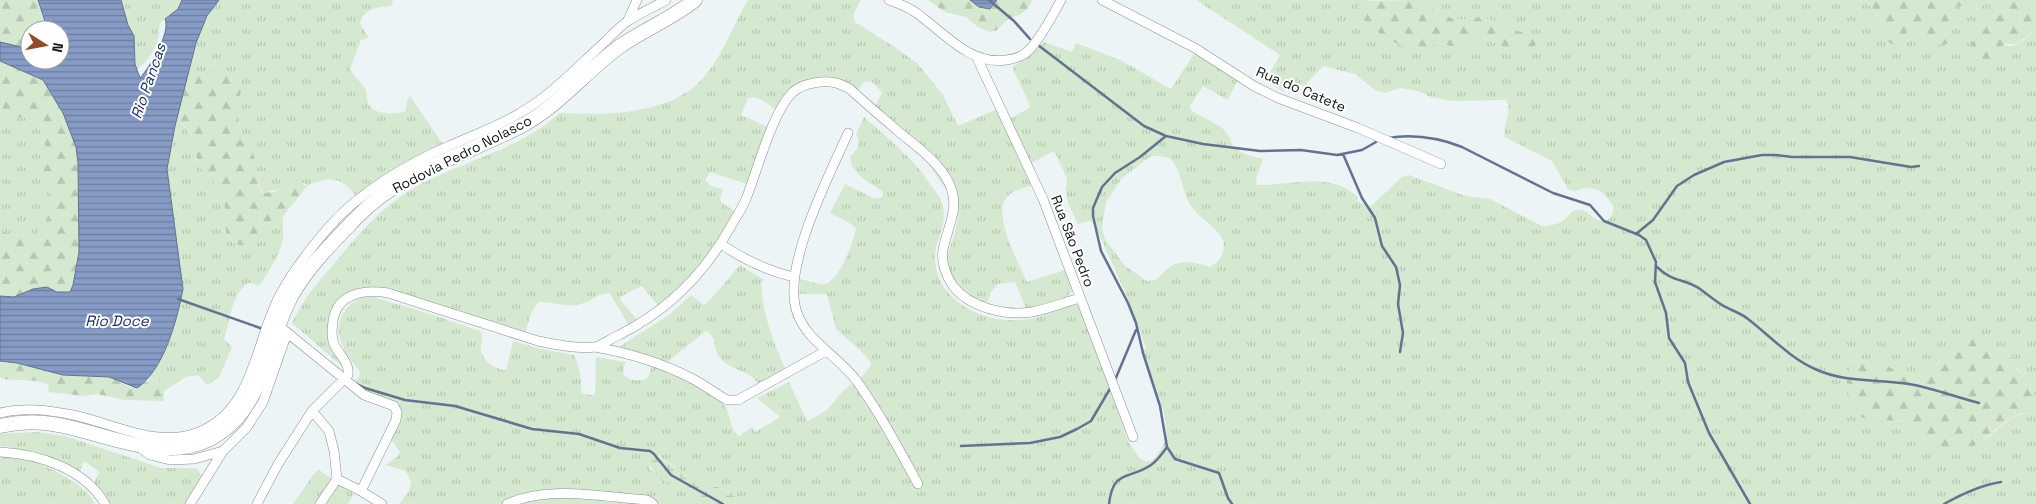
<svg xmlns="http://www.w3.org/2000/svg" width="2036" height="504" viewBox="0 0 2036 504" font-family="'Space Grotesk',sans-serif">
<defs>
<pattern id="grass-tufts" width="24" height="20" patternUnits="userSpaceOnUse" patternTransform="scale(1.25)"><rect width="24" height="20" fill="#d4e9d0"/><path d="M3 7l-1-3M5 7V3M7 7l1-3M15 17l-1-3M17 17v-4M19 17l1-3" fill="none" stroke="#b5c7b2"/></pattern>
<pattern id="forest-firs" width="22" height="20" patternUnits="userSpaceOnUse" patternTransform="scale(1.25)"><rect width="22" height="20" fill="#d4e9d0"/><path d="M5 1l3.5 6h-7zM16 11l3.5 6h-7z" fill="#b5c7b2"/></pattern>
<pattern id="wetland-marsh" width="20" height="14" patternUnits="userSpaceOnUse" patternTransform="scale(1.25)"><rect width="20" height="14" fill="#d4e9d0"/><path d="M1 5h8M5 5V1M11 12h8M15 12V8" fill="none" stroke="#b5c7b2"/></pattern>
<pattern id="water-rules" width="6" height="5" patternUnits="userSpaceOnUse" patternTransform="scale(1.25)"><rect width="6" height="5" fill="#869bc5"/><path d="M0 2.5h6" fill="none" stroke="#6c7d9f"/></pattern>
</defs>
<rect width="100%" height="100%" fill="#edf4f5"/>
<path fill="url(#grass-tufts)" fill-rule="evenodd" d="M121 0H182L178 9 160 23C159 29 159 34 158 39 156 50 146 63 137 69L135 64 134 36 128 25Z
M219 0H392L393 2 391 6C377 7 363 8 360 24L369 38 361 40 350 69C354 77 360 81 365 88 367 93 366 98 368 103 374 116 394 114 405 112L407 101 410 96 444 146C412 159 381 173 357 198 344 177 329 175 307 186L304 183 263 193C257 182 258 174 256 163 253 151 246 143 242 132 236 118 238 104 241 90L188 78C195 47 200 25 219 0Z
M748 0H861L853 15 855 22 899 50 918 64 943 95 958 126 1002 107 1009 119 1031 107 1012 67 1032 54 1044 42 1072 52 1076 43 1122 61 1171 89 1196 51 1239 77 1228 100 1203 86 1190 106 1191 110C1201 118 1212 120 1222 128 1228 133 1229 137 1232 144 1237 153 1254 157 1263 159L1256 178 1257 185C1285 186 1319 175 1345 188 1349 190 1354 194 1358 197L1357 201 1370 207 1402 177 1409 175 1465 196 1490 199 1542 226C1550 226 1559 224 1565 219 1569 216 1571 211 1577 210 1587 208 1590 217 1598 220 1609 224 1615 214 1613 205L1602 192 1596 189 1585 188 1574 191 1568 189 1552 161 1505 137C1502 125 1513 111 1506 100L1452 101 1431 97 1418 91 1400 88 1385 93 1375 90 1355 74 1323 66 1307 83V86C1297 85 1289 82 1283 92L1266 80 1280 55 1196 0H1376L1361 1 1365 20 1369 24 1383 35 1404 46 1426 48 1437 43 1455 48 1466 47 1476 38 1481 37 1514 50 1512 30 1491 20 1479 17 1463 20 1451 18 1418 0H1839C1845 4 1851 1 1858 1 1877 0 1879 25 1882 38L1904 48 1908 24 1912 23 1917 30 1954 37 1948 25 1950 15 1955 8 1961 6 1978 9 1987 0H2013L2005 11 1985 24 1996 57C2005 38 2003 50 2017 44 2024 41 2030 34 2036 29V397L2031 391 2029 376C2010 367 2018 364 2006 352 2002 348 1997 347 1993 344 1966 324 1945 356 1928 374 1908 380 1892 369 1874 361L1897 421 1909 422 1955 451C1967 448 1977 444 1988 437 2005 425 2013 410 2036 414V504H743L730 492 686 474 655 454 649 457 650 469 654 473 701 499V504H399L409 491 411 481 406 471 385 465 398 456 400 452 393 442 384 436 399 410 365 401 347 387 359 377 360 372C348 356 330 336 343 314 348 305 356 298 367 297 374 296 382 300 389 302 420 310 450 321 480 331 485 338 480 343 481 351 483 362 496 370 506 370L513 341 541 349 574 355C580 368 582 379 581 393L595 396 596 357 625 362 623 374C628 381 640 382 648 378L652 366C669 373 713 391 724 405 731 414 730 430 739 436L752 427 755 432 779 418V416L757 398 789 382 807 421 826 411 845 389 859 380 870 367 871 363 860 350 836 329 827 294H799L800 279C807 280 817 285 824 284 839 283 853 242 856 229L853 225 830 213 845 184 873 198H881L883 195 882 191C869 182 851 174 850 157 858 149 861 145 856 134L864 117C888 138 912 157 930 184 934 190 940 196 942 203 949 227 933 240 935 262 939 302 983 323 1020 320 1038 319 1057 310 1075 305L1079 306 1090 330 1128 441 1139 458 1145 461H1151C1158 455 1165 445 1166 435 1169 412 1149 374 1141 352L1146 348 1124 290 1095 225 1090 221 1078 224 1068 203 1066 192 1067 178 1054 151 1030 164 1038 183C1029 187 1016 189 1009 195 989 209 1019 264 1027 282L1067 269C1068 274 1072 282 1072 288 1072 302 1038 308 1027 311L1015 282 998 284 991 292 988 301C968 307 955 279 946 265 948 243 964 224 955 202L917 148 874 110 882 92 871 81 864 82 854 94 833 85 804 88 778 111C770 106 758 94 748 98L741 115 770 128 750 185 710 172 705 180 711 186 723 189 720 198 721 202 737 213 699 270 658 306 642 286 620 297 621 301 639 322 630 327 610 294C601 291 591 302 581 304 562 308 554 301 538 302L531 314 525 333 363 289 330 318 345 369 292 323C303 300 316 284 333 265 361 231 388 199 429 180 473 159 523 146 560 113 606 115 671 116 704 77 723 55 733 25 748 0ZM1151 156C1156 156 1166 156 1170 159 1179 164 1183 191 1188 201 1196 216 1210 222 1220 235 1229 246 1221 262 1210 267 1196 263 1180 258 1167 269 1160 276 1158 281 1147 281L1125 266 1105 239 1102 228 1106 202 1122 178Z
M0 106 16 117 28 118 39 127 48 154 33 172 47 181C55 197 52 211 43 226 40 230 39 233 35 234 24 238 11 234 0 231Z
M177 118C186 128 192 135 195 147 195 151 195 155 196 159 202 173 218 183 223 196 229 213 215 249 250 245L262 225 283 216C282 224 284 232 283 239 279 256 269 271 260 285L248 283C230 296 231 320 224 339L232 347 219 377 207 385 200 377 197 375 186 377 164 391 154 371C169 347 178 317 183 289L167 169Z
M740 265 764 280 761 283C763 316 773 342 787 372L761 386C758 383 755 379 752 377 742 369 725 368 718 355 713 346 717 337 706 331L667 362 619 349V347L669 315 691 295 704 305 711 299Z
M36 432 65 436 161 468H196L202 476 201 481 185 504H107L94 483 99 472 86 462 83 463 80 471 76 472C51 461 27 448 0 446V434Z
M0 456C12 457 24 457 35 462 53 469 88 486 95 504H0Z
M319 470 354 494 348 504H293L314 474Z"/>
<path fill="url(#forest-firs)" d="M0 0H38L48 30H30V49L0 42Z
M928 0H970L974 4 990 9 997 0H1033L1027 9 1021 14 1008 19 997 30 990 32 978 27 966 17 945 12Z
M1418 0 1451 18 1463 20 1479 17 1491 20 1507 28 1535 36 1539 41C1523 63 1501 43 1481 37 1473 39 1470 47 1462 48 1454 49 1447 44 1440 44 1433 44 1428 49 1421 49 1398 49 1370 30 1357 11L1361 1Z
M1839 0H1987L1979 9 1961 6 1955 8 1950 15 1948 25 1954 37 1951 43C1929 49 1925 39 1912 24H1908L1904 48 1895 46 1882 38C1879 25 1877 0 1858 1 1851 1 1845 4 1839 0Z
M2013 0H2036V29L2017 44H2005L2001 47 1996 57 1988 66H1976L1968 59 1967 53 1977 33 1985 24 2005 11Z
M0 61 43 80 63 113 76 147 78 163 79 252 73 285 70 292H57L51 288 33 289 14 297 0 296V231C11 234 24 238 35 234 39 233 40 230 43 226 52 211 55 198 47 181L33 172 30 167 48 154 39 127 28 118 16 117 0 106Z
M212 71C225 73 233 79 241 90 238 104 236 119 242 133 247 143 253 151 256 162 259 174 256 181 262 193L273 192 297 182 307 186 283 216 262 225 250 245C215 250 229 213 223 196 219 185 208 179 201 169 194 158 196 144 190 133 187 128 181 123 177 118L188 78Z
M1982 332 1988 335 1989 340 2004 350 2011 358 2018 371 2029 376 2031 391 2036 397V414C2032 414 2028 412 2025 413 2004 414 1983 450 1956 451 1941 452 1925 435 1914 426 1912 425 1910 422 1908 422 1899 419 1881 422 1870 420 1848 418 1836 367 1860 361 1882 355 1898 382 1928 374L1962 338Z
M0 361 17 363 63 375 109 377 130 387 148 381 154 371 164 391V401L125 400 97 394 84 396 49 392 48 384C33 378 16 382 0 378Z"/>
<path fill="url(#wetland-marsh)" d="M653 454 686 474 730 492 743 504H701L700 499C683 491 648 480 649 457Z"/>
<path fill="url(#water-rules)" stroke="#637290" d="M38 0H121L128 25 134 36 135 64 140 78C150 67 171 32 165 19L178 9 182 0H219L207 16 196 43 175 126 167 169 183 289C177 320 164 370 137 388L109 377 63 375 17 363 0 361V296L14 297 33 289 47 287 57 292H70L73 285 79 252 78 163 76 147 63 113 43 80 0 61V42L30 49V60H60V30H48Z
M970 0H997L990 9 979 7Z"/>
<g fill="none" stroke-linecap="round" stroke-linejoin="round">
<path stroke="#637290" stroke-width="2.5" d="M989 0 1014 21 1030 39
M1038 45 1144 126 1166 136 1203 144 1260 151 1301 150 1337 155 1362 150 1376 142
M1166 136 1140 157 1115 173 1102 187 1093 208V216L1101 251 1128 303 1136 323 1143 353 1160 406 1167 447 1175 459 1219 473 1228 498 1232 504
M1388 138C1413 134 1439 138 1462 147L1553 193 1590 205 1604 221 1639 235 1646 240 1656 262 1655 282 1666 313 1669 338 1685 363 1688 382 1709 433 1750 504
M1343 154 1362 198 1375 218 1382 246 1396 267 1400 285 1398 304 1403 333 1400 352
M1636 234 1653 220 1677 186 1694 175 1724 162 1762 155H1775L1792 157H1850L1911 167 1919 166
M1657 267C1673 283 1684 278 1700 289 1707 294 1714 300 1722 305 1730 310 1741 313 1748 319 1770 336 1790 358 1815 369 1845 383 1878 379 1909 384 1933 388 1955 397 1979 403
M178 299 263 329
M1115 380 1136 330
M355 383 365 388 405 400 455 406 532 429 579 434 620 448 650 451 654 454 671 475 723 504
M961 446 1030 443 1060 437 1077 429 1091 421 1111 387
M1109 504C1113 469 1129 480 1151 465 1158 460 1162 454 1167 447
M1944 504C1962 494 1981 485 2001 482"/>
<g stroke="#899090" stroke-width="10">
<path id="minor" d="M889 0C901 4 914 10 923 18 948 37 972 65 1006 60 1015 59 1025 55 1030 49 1043 35 1052 16 1061 0
M1102 0 1195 48 1254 86 1278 98 1358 128 1441 164
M628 20 637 0
M977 58 1043 199 1133 437
M848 133C829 176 786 259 795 305 801 338 837 355 856 380 880 413 898 448 918 484
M721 244C744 260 766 270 793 277
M279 326 364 395 394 406 397 412 396 420 361 491 337 479 320 504
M595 347C629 353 660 362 691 378 703 384 715 393 727 400H738L826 351
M312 411 329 431 334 451 337 479
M0 413C25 407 48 410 73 415 113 423 157 449 199 432 255 409 255 341 280 295 293 270 310 249 328 228 358 193 407 164 449 146 473 135 497 127 520 113 552 95 578 66 606 41 613 34 620 26 628 21 640 13 654 7 666 0
M139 447 150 455 170 460 194 459 223 451 247 427 263 402 287 333
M0 452C39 454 85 469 105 504
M361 491 382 504
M190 504 223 451
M257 504 278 464 312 411 348 375C350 362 338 354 334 344 331 337 332 328 333 321 337 293 365 289 388 293L538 341C552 344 581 349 595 347 602 345 612 338 619 335 667 311 705 273 731 226 736 217 742 209 746 199 757 172 772 112 793 92 803 83 824 80 836 83 841 84 846 87 850 89 866 104 883 118 899 132 917 147 938 161 949 183 961 208 947 227 943 250 941 262 946 276 953 286 970 308 1006 316 1032 312 1048 309 1065 302 1080 298
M507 504C548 485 603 497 647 500L653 504"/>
</g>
<g stroke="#899090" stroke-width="15">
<path id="highway" d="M0 426C17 422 35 421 53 424 104 432 160 464 210 439 266 410 265 343 292 295 309 265 335 240 358 216 403 170 466 155 521 126 559 106 585 72 619 47 643 30 671 19 695 0"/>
</g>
<use href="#minor" stroke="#fff" stroke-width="9"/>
<use href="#highway" stroke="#fff" stroke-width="14"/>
</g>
<g text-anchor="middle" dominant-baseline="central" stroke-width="4" stroke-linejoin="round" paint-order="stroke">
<g font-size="14" fill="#111414" stroke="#fff">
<text transform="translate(1301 89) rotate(23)">Rua do Catete</text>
<text transform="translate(462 154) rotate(-27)">Rodovia Pedro Nolasco</text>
<text transform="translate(1073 241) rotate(69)">Rua São Pedro</text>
</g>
<g font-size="15" font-style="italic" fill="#182e63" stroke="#fff">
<text transform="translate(148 81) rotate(-71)">Rio Pancas</text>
<text x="117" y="320">Rio Doce</text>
</g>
</g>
<g transform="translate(45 45) rotate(101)"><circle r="24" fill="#ffffff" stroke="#a0a1a1"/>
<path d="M0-4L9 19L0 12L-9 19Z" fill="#934c27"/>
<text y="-8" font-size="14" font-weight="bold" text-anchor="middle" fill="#111414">N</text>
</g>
</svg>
